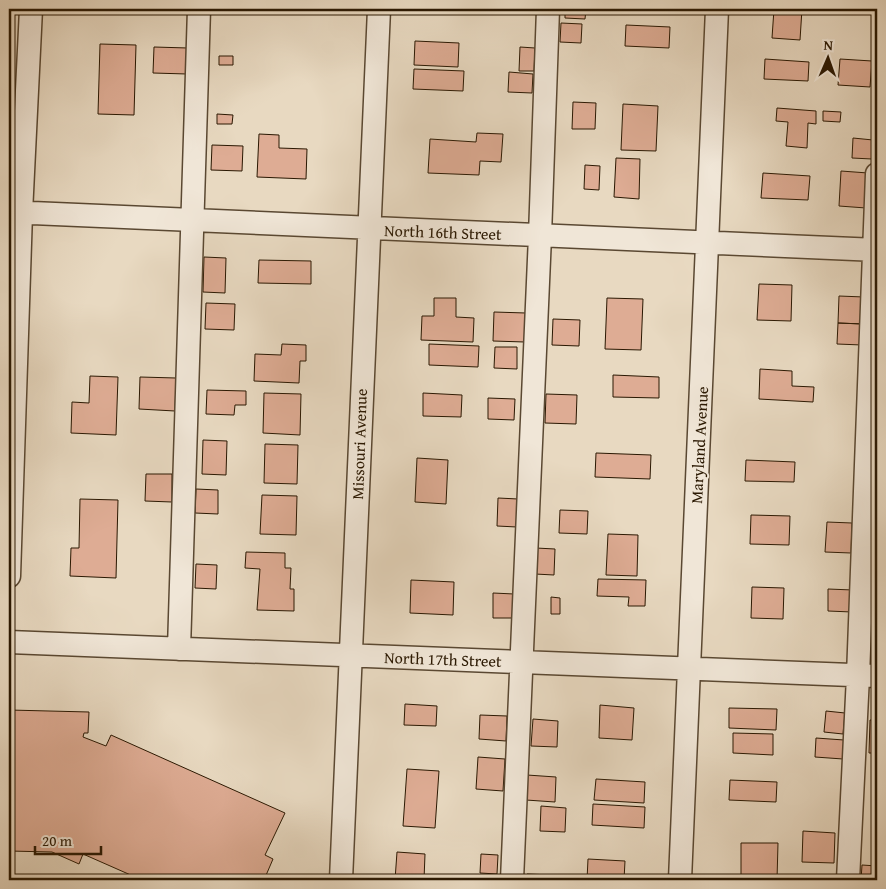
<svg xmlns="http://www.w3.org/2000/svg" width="886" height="889" viewBox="0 0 886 889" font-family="'Gentium Book Plus',serif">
<rect width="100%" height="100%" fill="#e8d9c1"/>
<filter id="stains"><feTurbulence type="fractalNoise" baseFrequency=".004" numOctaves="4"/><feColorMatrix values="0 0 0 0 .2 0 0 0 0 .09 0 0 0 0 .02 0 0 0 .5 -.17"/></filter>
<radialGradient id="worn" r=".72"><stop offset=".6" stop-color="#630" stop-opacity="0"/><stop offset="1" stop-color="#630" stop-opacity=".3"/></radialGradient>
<path fill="#deac94" stroke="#2a1802" d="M85 9H117V12Z
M565 9H586L585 19 565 18Z
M620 9H676V11Z
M774 9H802L800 40 772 38Z
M561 23 582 24 581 43 560 42Z
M626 25 670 27 669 48 625 46Z
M415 41 459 43 458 67 414 65Z
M100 44 136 45 134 115 98 114Z
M154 47 188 48 187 74 153 73Z
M520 47 535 48 534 71H519Z
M219 56H233V65H219Z
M765 59 809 62 808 81 764 79Z
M840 59 872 61 870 87 838 85Z
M414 69 464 71 463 91 413 89Z
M509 72 533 74 532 93 508 92Z
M573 102 596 103 595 129H572Z
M623 104 658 106 656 151 621 150Z
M777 108 816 111V124L808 123 807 148 786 146 788 122 776 121Z
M823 111 841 112 840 122 823 121Z
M217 114 233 115 232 124H217Z
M477 133 503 134 501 162 480 161 479 175 428 173 430 139 476 142Z
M259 134 279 135V148L307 149 306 179 257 177Z
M853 138 873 140 872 159 852 158Z
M212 145 243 146 242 171 211 170Z
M616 158 640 159 639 199 614 197Z
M585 165 600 166 599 190 584 189Z
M841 171 868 173 866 208 839 206Z
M763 173 810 176 808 200 761 198Z
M204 257 226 258 225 293 203 292Z
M259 260 311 261V284L258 283Z
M759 284 792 285 791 321 757 320Z
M839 296 864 297 863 324 838 323Z
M434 298H456V317L474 318 473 342 421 340 422 316H434Z
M607 298 643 299 641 350 605 349Z
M206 303 235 304 234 330 205 329Z
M494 312 526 313 525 342 493 341Z
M553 319 580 320 579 346 552 345Z
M838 323 863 324 862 345 837 344Z
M282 344 306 345V361H300L299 383 254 381 255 354 281 355Z
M429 344 479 346 478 367 429 365Z
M495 347H517V369L494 368Z
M760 369 792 371V386L814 387 813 402 759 399Z
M613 375 659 377V398L613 397Z
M90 376 118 377 116 435 71 433 72 402 89 403Z
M140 377 176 378 175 411 139 409Z
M207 390 246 391V405H235L234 415 206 414Z
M264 393 301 394 300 435 263 433Z
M423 393 462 395 461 417 423 416Z
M546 394 577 395 576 424 545 423Z
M488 398 515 399 514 420 488 419Z
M203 440 227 441 226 475 202 474Z
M265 444 298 445 297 484 264 483Z
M596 453 651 455 650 479 595 477Z
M417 458 448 460 446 504 415 502Z
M746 460 795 462 794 482 745 481Z
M146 474H172V502L145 501Z
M196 489 218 490V514L195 513Z
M262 495 297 496 296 535 260 534Z
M498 498 518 499 517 527 497 526Z
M80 499 118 500 116 578 70 576 71 548H79Z
M560 510 588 511 587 534 559 533Z
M751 515 790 516 789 545 750 544Z
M827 522 852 523 851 553 825 552Z
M608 534 638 535 637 576 606 575Z
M536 548 555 549 554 575 535 574Z
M246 552 285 553V568H291L290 589H294V611L257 610 260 569 245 568Z
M196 564 217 565 216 589 195 588Z
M598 579 646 580 645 606H628L629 597 597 596Z
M411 580 454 582 453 615 410 613Z
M752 587 784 588 783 619 751 618Z
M875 587H877V615H874Z
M828 589 853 590 852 612 828 611Z
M493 593 514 594V618H493Z
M551 597 560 598V614H551Z
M405 704 437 706 436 726 404 725Z
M600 705 634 708 632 740 599 738Z
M729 708 777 709 776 730 729 728Z
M9 710 89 712 88 733H84L83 737 106 746 111 735 285 813 265 855 273 859 264 880H142L83 854 79 864 52 852 9 851Z
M826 711 845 713 843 734 824 732Z
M480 715 507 716 506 741 479 739Z
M533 719 558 721 557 747 531 746Z
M870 720H877V753H869Z
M733 733 773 734V755L733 753Z
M816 738 844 740 843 759 815 757Z
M478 757 505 759 503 791 476 789Z
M407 769 439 771 435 828 403 826Z
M527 775 556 777 555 802 526 800Z
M596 779 645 782 644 803 594 800Z
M730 780 777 782 776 802 729 800Z
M593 804 645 807 644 828 592 825Z
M541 806 566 808 565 832 540 831Z
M803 831 835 833 834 863 802 862Z
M741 843H778L777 880H741Z
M397 852 425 854 424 880H395Z
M481 854 498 855 497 874 480 873Z
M588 859 625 861 624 880H587Z
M862 865 877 866V880H861Z
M527 874 553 875V880H526Z"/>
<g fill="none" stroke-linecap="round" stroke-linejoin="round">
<g stroke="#5a4832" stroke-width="25">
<path id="minor" d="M9 212 877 250
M9 576 21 213 31 9
M9 642 877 676
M179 649 199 9
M341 880 379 9
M512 880 540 236 548 9
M680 880 717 9
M848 880 858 676 877 174"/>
</g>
<use href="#minor" stroke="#f0e6d7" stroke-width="22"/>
</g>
<g text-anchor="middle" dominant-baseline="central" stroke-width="4" stroke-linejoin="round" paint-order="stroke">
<g font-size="16" fill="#2a1802" stroke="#f0e6d7">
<text transform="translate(443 232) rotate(2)">North 16th Street</text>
<text transform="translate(359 444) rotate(-88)">Missouri Avenue</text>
<text transform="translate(699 445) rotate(-87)">Maryland Avenue</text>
<text transform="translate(443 659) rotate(2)">North 17th Street</text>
</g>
</g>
<rect width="886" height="889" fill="none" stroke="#e8d9c1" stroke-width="30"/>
<rect x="10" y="10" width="866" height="869" fill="none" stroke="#2a1802" stroke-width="2.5"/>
<rect x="15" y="15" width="856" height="859" fill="none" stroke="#2a1802"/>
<g transform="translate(828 58) rotate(2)" stroke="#f0e6d7" stroke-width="4" paint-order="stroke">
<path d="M0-4L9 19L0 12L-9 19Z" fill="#2a1802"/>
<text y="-8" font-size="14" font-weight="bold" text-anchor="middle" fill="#2a1802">N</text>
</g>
<path d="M35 846v8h66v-8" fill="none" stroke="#2a1802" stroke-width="2.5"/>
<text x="42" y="846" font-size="15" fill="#2a1802" stroke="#f0e6d7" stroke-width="4" paint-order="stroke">20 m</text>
<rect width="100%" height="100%" filter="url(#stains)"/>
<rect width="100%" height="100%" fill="url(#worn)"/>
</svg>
